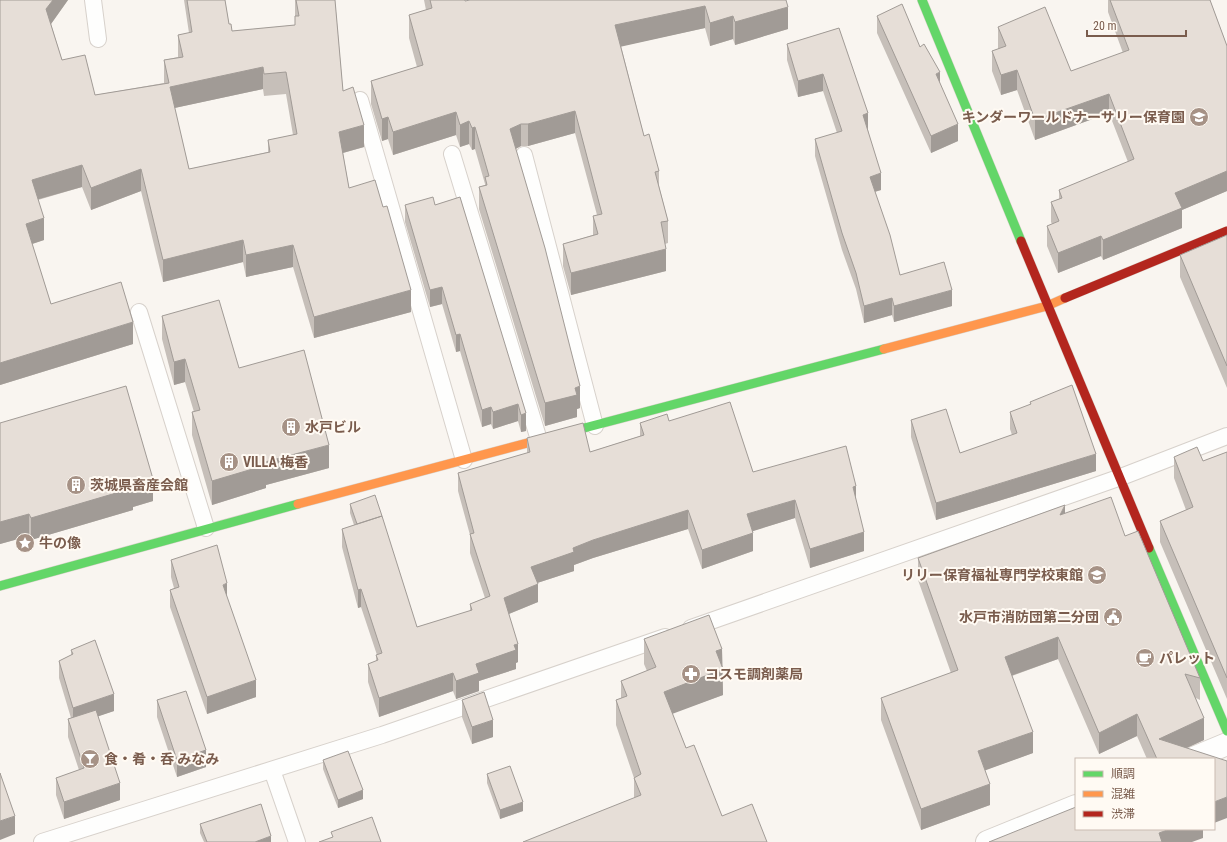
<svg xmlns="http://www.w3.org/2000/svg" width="1227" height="842" viewBox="0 0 1227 842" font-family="'Roboto Condensed','Noto Sans JP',sans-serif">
<rect width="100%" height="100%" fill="#f9f5f0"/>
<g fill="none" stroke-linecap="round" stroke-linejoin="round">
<g stroke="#d7d1cb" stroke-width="18">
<path id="lane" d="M93 0 98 39
M360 100 464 460
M452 154 539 440
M524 155 595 426
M139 312 206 528
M691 628 1121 477 1227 436
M272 770 297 842
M42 842 382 735 665 637"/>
</g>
<g stroke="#d7d1cb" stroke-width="24">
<path id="street" d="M1191 759 1227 744
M987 842 1076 806"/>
</g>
<g stroke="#d9d2cb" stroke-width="10">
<path id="fast" d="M922 0 1021 241
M550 437 884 349
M1149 548 1227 731
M0 586 298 504"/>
</g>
<g stroke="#d9d2cb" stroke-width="10">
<path id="slow" d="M884 349 1047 306 1065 298
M298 504 550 437"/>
</g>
<g stroke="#d9d2cb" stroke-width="10">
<path id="jam" d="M1021 241 1149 548
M1065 298 1227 231"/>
</g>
<use href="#lane" stroke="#fefefd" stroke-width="16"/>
<use href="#street" stroke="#fefefd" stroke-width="22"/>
<use href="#fast" stroke="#63d668" stroke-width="9"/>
<use href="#slow" stroke="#ff974d" stroke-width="9"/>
<use href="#jam" stroke="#b3261e" stroke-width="9"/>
</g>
<path fill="#c6bfb9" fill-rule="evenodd" d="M0 0H68L51 24 62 60 95 95 164 83V60L178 57V35L189 33 184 0H225L229 24 232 31 295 25V0H335L343 91 364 147 343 153 349 188 411 312 314 338 293 267 246 277 243 262 163 282 141 191 91 210 82 187 38 200 44 240 32 244 51 304 133 344 0 385ZM263 89 264 96 286 94 293 135 268 140V152L189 169 174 108Z
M424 0H465V1L786 0 788 29 735 45 733 39 710 46 705 28 621 46 644 136 659 171V186L668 221V243L665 244 666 271 571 295 563 266V244L593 235V216L597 215 575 133 528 146H521L515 149 580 408 577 409V417L545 426 479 209V187L485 185V184L475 149 472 150 469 144 460 147 456 135 393 155 388 139 382 141 371 104V81L417 67 409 38V15L426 10Z
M1108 0H1210L1227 46V191L1182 210V228L1103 260 1101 256 1058 273 1047 246V226L1052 224 1051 222V202L1059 199V190L1128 162 1109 113 1035 140 1017 90 1001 95 992 71V51L998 49V27L1071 71 1123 53 1108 12Z
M877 16 920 47 958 141 931 153 877 33Z
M839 28 868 129V130L881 190 875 192 900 275 952 306 894 322 892 315 864 323 856 289 842 250 815 156V139L837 133 823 91 798 97 787 60V44Z
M460 197 526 431 521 432 518 421 493 429 491 424 482 427 460 351 456 352 442 304 430 307 405 222V205H435Z
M1227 235V388L1180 277V255Z
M162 316 329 468 266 485V488L212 505 192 435V412H194L185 382 174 385 162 339Z
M1030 402 1096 471 936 520 911 437V420L960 453 1012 435 1010 429V412L1030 405Z
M669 421 753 472 856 500 864 551 810 568 795 518 752 531 753 551 702 569 688 529 593 558 574 565V571L537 583 538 602 509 614 518 662 516 663V669L479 681V691L456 699 453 691 379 717 368 682V664L376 661V655H377L361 607 358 608 342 547V529L354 525 350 513V504L417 627 470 611V604L485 598 470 553V535L458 491V473L527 453V438L590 452 640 436V423Z
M0 423 153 501 133 507V510L31 540 29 536 0 544Z
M1227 452V699L1160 542V521L1186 510 1174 478V457L1203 461Z
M1065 513 1125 536 1200 678V700L1196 698 1204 740 1186 748 1214 759H1147L1137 736 1099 754 1058 659 1012 676 1033 753 985 770 990 805 921 830 881 720V698L951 673 918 580V558Z
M171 560 227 598 256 697 207 714 170 607V590L174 588 171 577Z
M644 639 722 649 723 695 672 713 686 748 722 816 767 842 634 797V778L616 725V700L621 698V681L647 671 644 664Z
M71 650 114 711 98 716 120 800 64 819 56 795V778L79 770 68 737V719L71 718 59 678V661L71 655Z
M157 700 206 767 177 777 157 717Z
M462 700 493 737 472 744 462 717Z
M323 760 363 799 338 808 323 769Z
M487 774 523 811 500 819 487 783Z
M200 824 271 842H204L200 833Z"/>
<path fill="#a19b96" d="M53 0H68L46 31V9Z
M705 6V28L615 48V25Z
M788 7V29L735 45V22Z
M733 16V39L710 46V23Z
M263 67V89L170 109V87Z
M1017 70V90L1001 95V75Z
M940 72V89L936 74Z
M823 74V91L798 97V81Z
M1109 94V113L1035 140V120Z
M575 111V133L528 146V124Z
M456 112V135L393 155V132Z
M868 113V129L863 131V115Z
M388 117V139L382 141V119Z
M469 121V144L460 147V125Z
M521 124V146L510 152V129Z
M958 124V141L931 153V136Z
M364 125V147L339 154V132Z
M475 127V149L472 150V128Z
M82 165V187L32 201V180Z
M141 169V191L91 210V188Z
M1227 171V191L1182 210V228L1103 260V240L1175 193Z
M881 173V190L870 193V177Z
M44 218V240L26 246V224Z
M1101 236V256L1058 273V253Z
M243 240V262L163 282V260Z
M293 245V267L246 277V255Z
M666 249V271L571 295V273Z
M442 287V304L430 307V290Z
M411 290V312L314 338V317Z
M952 290V306L894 322V306Z
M892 298V315L864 323V306Z
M133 322V344L0 385V363Z
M460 334V351L456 352V335Z
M185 359V382L174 385V362Z
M580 386V408L577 409V417L545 426V403L575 388Z
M518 404V421L493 429V412Z
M491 407V424L482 427V410Z
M526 413V431L521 432V415Z
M329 445V468L266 485V488L212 505V481L265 462Z
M1096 454V471L936 520V503Z
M153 479V501L133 507V510L31 540V518Z
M856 486V504L853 487Z
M795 500V518L747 533V514Z
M1065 505V526L1060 515Z
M688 510V529L593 558 574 565V571L531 585V567L573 548 593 540Z
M29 514V536L0 544V522Z
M864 532V551L810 568V549Z
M753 533V551L702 569V550Z
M227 583V600L223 585Z
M538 584V602L504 616V598Z
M361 589V607L358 608V590Z
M1058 637V659L1005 678V657Z
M518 644V662L516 663V669L479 681V691L456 699V681L476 664 514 645Z
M722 649 723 695 664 717V692L716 651Z
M453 673V691L379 717V698Z
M256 680V697L207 714V697Z
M114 694V711L73 725V708Z
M1137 714V736L1099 754V733Z
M1204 718V740L1163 759 1159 739Z
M493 720V737L472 744V727Z
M1033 732V753L978 773V751Z
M206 750V767L177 777V760Z
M120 783V800L64 819V802Z
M990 784V805L921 830V809Z
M363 790V799L338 808V800Z
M1227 797V818L1214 823V802Z
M523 802V811L500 819V810Z
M15 816V834L0 840V821Z
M1170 829H1203V838L1192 842H1159V833Z
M271 836V842H255Z"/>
<path fill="#e6ded7" stroke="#a19b96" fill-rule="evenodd" d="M0 0H53L46 9 62 60 85 55 95 95 169 83 164 60 183 57 178 35 192 32 187 0H225L229 24H231L232 31 295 25V16H299L296 0H335L343 91 353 87 364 125 339 132 349 188 375 180 383 207 387 206 411 290 314 317 293 245 246 255 243 240 163 260 141 169 91 188 82 165 32 180 44 218 26 224 51 304 121 282 133 322 0 363ZM263 67 264 74 286 72 297 134 268 140 270 152 189 169 170 87Z
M430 0H465V1L470 0H786L788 7 735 22 733 16 710 23 705 6 615 25 644 136 649 134 659 171 655 172 668 221 661 222 666 249 571 273 563 244 598 234 593 216 602 214 575 111 528 124H521L510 129 545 248 571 351 580 386 575 388 577 395 545 403 479 187 487 185 485 177 489 176 475 127 472 128 469 121 460 125 456 112 393 132 388 117 382 119 371 81 423 65 409 15 432 8Z
M1110 0H1210L1227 46V171L1175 193 1182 208 1103 240 1101 236 1058 253 1047 226 1059 221 1051 202 1062 198 1059 190 1134 159 1109 94 1035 120 1017 70 1001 75 992 51 1006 46 998 27 1045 7 1071 71 1129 50Z
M902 4 920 47 924 44 940 72 936 74 958 124 931 136 877 16Z
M839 28 868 113 863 115 881 173 870 177 890 235 900 275 944 262 952 290 894 306 892 298 864 306 856 273 842 233 815 139 842 131 823 74 798 81 787 44Z
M433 197 435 205 460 197 526 413 521 415 518 404 493 412 491 407 482 410 460 334 456 335 442 287 430 290 405 205Z
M1227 235V366L1180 255Z
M219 300 239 368 304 350 329 445 265 462 266 465 212 481 192 412 200 410 185 359 174 362 162 316Z
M1072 385 1096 454 936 503 911 420 946 409 960 453 1017 433 1010 412 1031 404 1030 402Z
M126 386 153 479 132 485 133 488 31 518 29 514 0 522V423Z
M730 402 753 472 846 446 856 486 853 487 864 532 810 549 795 500 747 514 753 533 702 550 688 510 593 540 573 548 574 552 531 567 538 584 504 598 518 644 514 645 516 650 476 664 479 673 456 681 453 673 379 698 368 664 378 660 376 655 382 653 361 589 358 590 342 529 382 516 417 627 472 610 470 604 490 596 470 534 474 533 458 473 530 452 527 438 583 423 590 452 644 435 640 423 667 414 669 421Z
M1197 447 1203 461 1227 452V678L1160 521 1193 507 1174 457Z
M375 495 382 516 357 524 350 504Z
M1111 497 1125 536 1138 531 1200 678 1185 674 1204 718 1159 739 1227 761V797L1214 802V759H1157L1137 714 1099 733 1058 637 1005 657 1033 732 978 751 990 784 921 809 881 698 958 670 918 558 1065 505 1060 515Z
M217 545 227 583 223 585 256 680 207 697 170 590 179 587 171 560Z
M709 615 722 649 716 651 723 669 664 692 686 748 694 745 722 816 752 804 767 842H523L641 795 634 778 641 774 616 700 627 696 621 681 656 667 644 639Z
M95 640 114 694 73 708 59 661 73 654 71 650Z
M186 691 206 750 177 760 157 700Z
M484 692 493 720 472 727 462 700Z
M96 710 120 783 64 802 56 778 84 768 68 719Z
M348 751 363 790 338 800 323 760Z
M510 766 523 802 500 810 487 774Z
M0 773 15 816 0 821Z
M261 804 271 836 255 842H207L200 824Z
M1076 807V829H1170L1159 833 1162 842H989Z
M372 817 381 842H319L333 837 331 832Z"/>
<defs>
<g id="school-disc" transform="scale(1)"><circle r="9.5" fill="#a69286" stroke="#fffaf3"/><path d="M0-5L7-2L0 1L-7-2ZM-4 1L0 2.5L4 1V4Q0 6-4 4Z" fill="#fff"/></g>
<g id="building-disc" transform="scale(1)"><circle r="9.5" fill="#a69286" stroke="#fffaf3"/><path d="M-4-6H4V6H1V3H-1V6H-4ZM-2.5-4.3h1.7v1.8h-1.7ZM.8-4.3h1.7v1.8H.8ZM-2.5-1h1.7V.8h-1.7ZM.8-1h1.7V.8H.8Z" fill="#fff"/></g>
<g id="sight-disc" transform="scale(1)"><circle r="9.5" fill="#a69286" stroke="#fffaf3"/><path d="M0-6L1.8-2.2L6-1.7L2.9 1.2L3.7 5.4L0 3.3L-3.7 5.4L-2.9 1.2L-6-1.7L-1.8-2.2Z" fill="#fff"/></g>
<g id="university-disc" transform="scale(1)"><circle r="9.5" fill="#a69286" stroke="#fffaf3"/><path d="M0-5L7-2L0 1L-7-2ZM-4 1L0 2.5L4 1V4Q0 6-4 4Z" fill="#fff"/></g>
<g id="civic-disc" transform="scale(1)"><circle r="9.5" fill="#a69286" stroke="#fffaf3"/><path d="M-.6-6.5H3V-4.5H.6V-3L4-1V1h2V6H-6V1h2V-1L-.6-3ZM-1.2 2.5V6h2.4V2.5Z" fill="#fff"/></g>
<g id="cafe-disc" transform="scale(1)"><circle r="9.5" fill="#a69286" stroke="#fffaf3"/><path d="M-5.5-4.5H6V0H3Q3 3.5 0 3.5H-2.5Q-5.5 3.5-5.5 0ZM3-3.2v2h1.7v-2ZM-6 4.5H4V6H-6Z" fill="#fff"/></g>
<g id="pharmacy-disc" transform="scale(1)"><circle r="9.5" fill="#a69286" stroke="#fffaf3"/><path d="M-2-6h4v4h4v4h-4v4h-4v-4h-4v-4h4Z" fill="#fff"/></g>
<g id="bar-disc" transform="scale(1)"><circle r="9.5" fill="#a69286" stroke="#fffaf3"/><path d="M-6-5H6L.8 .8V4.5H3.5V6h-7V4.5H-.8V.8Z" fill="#fff"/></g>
</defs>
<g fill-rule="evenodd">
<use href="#school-disc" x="1199" y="117"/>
<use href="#building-disc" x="291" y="427"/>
<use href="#building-disc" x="229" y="462"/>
<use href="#building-disc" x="76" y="485"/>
<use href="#sight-disc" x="25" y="543"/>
<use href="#university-disc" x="1097" y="575"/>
<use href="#civic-disc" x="1113" y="617"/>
<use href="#cafe-disc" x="1145" y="658"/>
<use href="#pharmacy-disc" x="691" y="674"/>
<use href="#bar-disc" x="90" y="759"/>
</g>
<g text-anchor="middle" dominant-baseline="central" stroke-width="4" stroke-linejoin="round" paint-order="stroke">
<g font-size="14" font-weight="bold" fill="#7a5c4d" stroke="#fffaf3" text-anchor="start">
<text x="1185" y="117" text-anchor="end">キンダーワールドナーサリー保育園</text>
<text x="305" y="427">水戸ビル</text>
<text x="243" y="462">VILLA 梅香</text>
<text x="90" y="485">茨城県畜産会館</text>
<text x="39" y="543">牛の像</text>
<text x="1083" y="575" text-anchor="end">リリー保育福祉専門学校東館</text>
<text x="1099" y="617" text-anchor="end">水戸市消防団第二分団</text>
<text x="1159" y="658">パレット</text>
<text x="705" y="674">コスモ調剤薬局</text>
<text x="104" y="759">食・肴・呑 みなみ</text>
</g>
</g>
<rect x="1075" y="758" width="140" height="72" fill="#fffaf3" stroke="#cabbb1"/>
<rect x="1083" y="771" width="20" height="6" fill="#63d668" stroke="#cabbb1"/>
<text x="1111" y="778" font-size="12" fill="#7a5c4d">順調</text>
<rect x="1083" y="791" width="20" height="6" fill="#ff974d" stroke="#cabbb1"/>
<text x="1111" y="798" font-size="12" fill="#7a5c4d">混雑</text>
<rect x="1083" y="811" width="20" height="6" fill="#b3261e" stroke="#cabbb1"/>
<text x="1111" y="818" font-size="12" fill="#7a5c4d">渋滞</text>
<path d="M1087 30v6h99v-6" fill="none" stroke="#7a5c4d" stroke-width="2"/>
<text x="1093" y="30" font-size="12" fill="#7a5c4d" stroke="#fffaf3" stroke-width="3" paint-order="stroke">20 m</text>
</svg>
